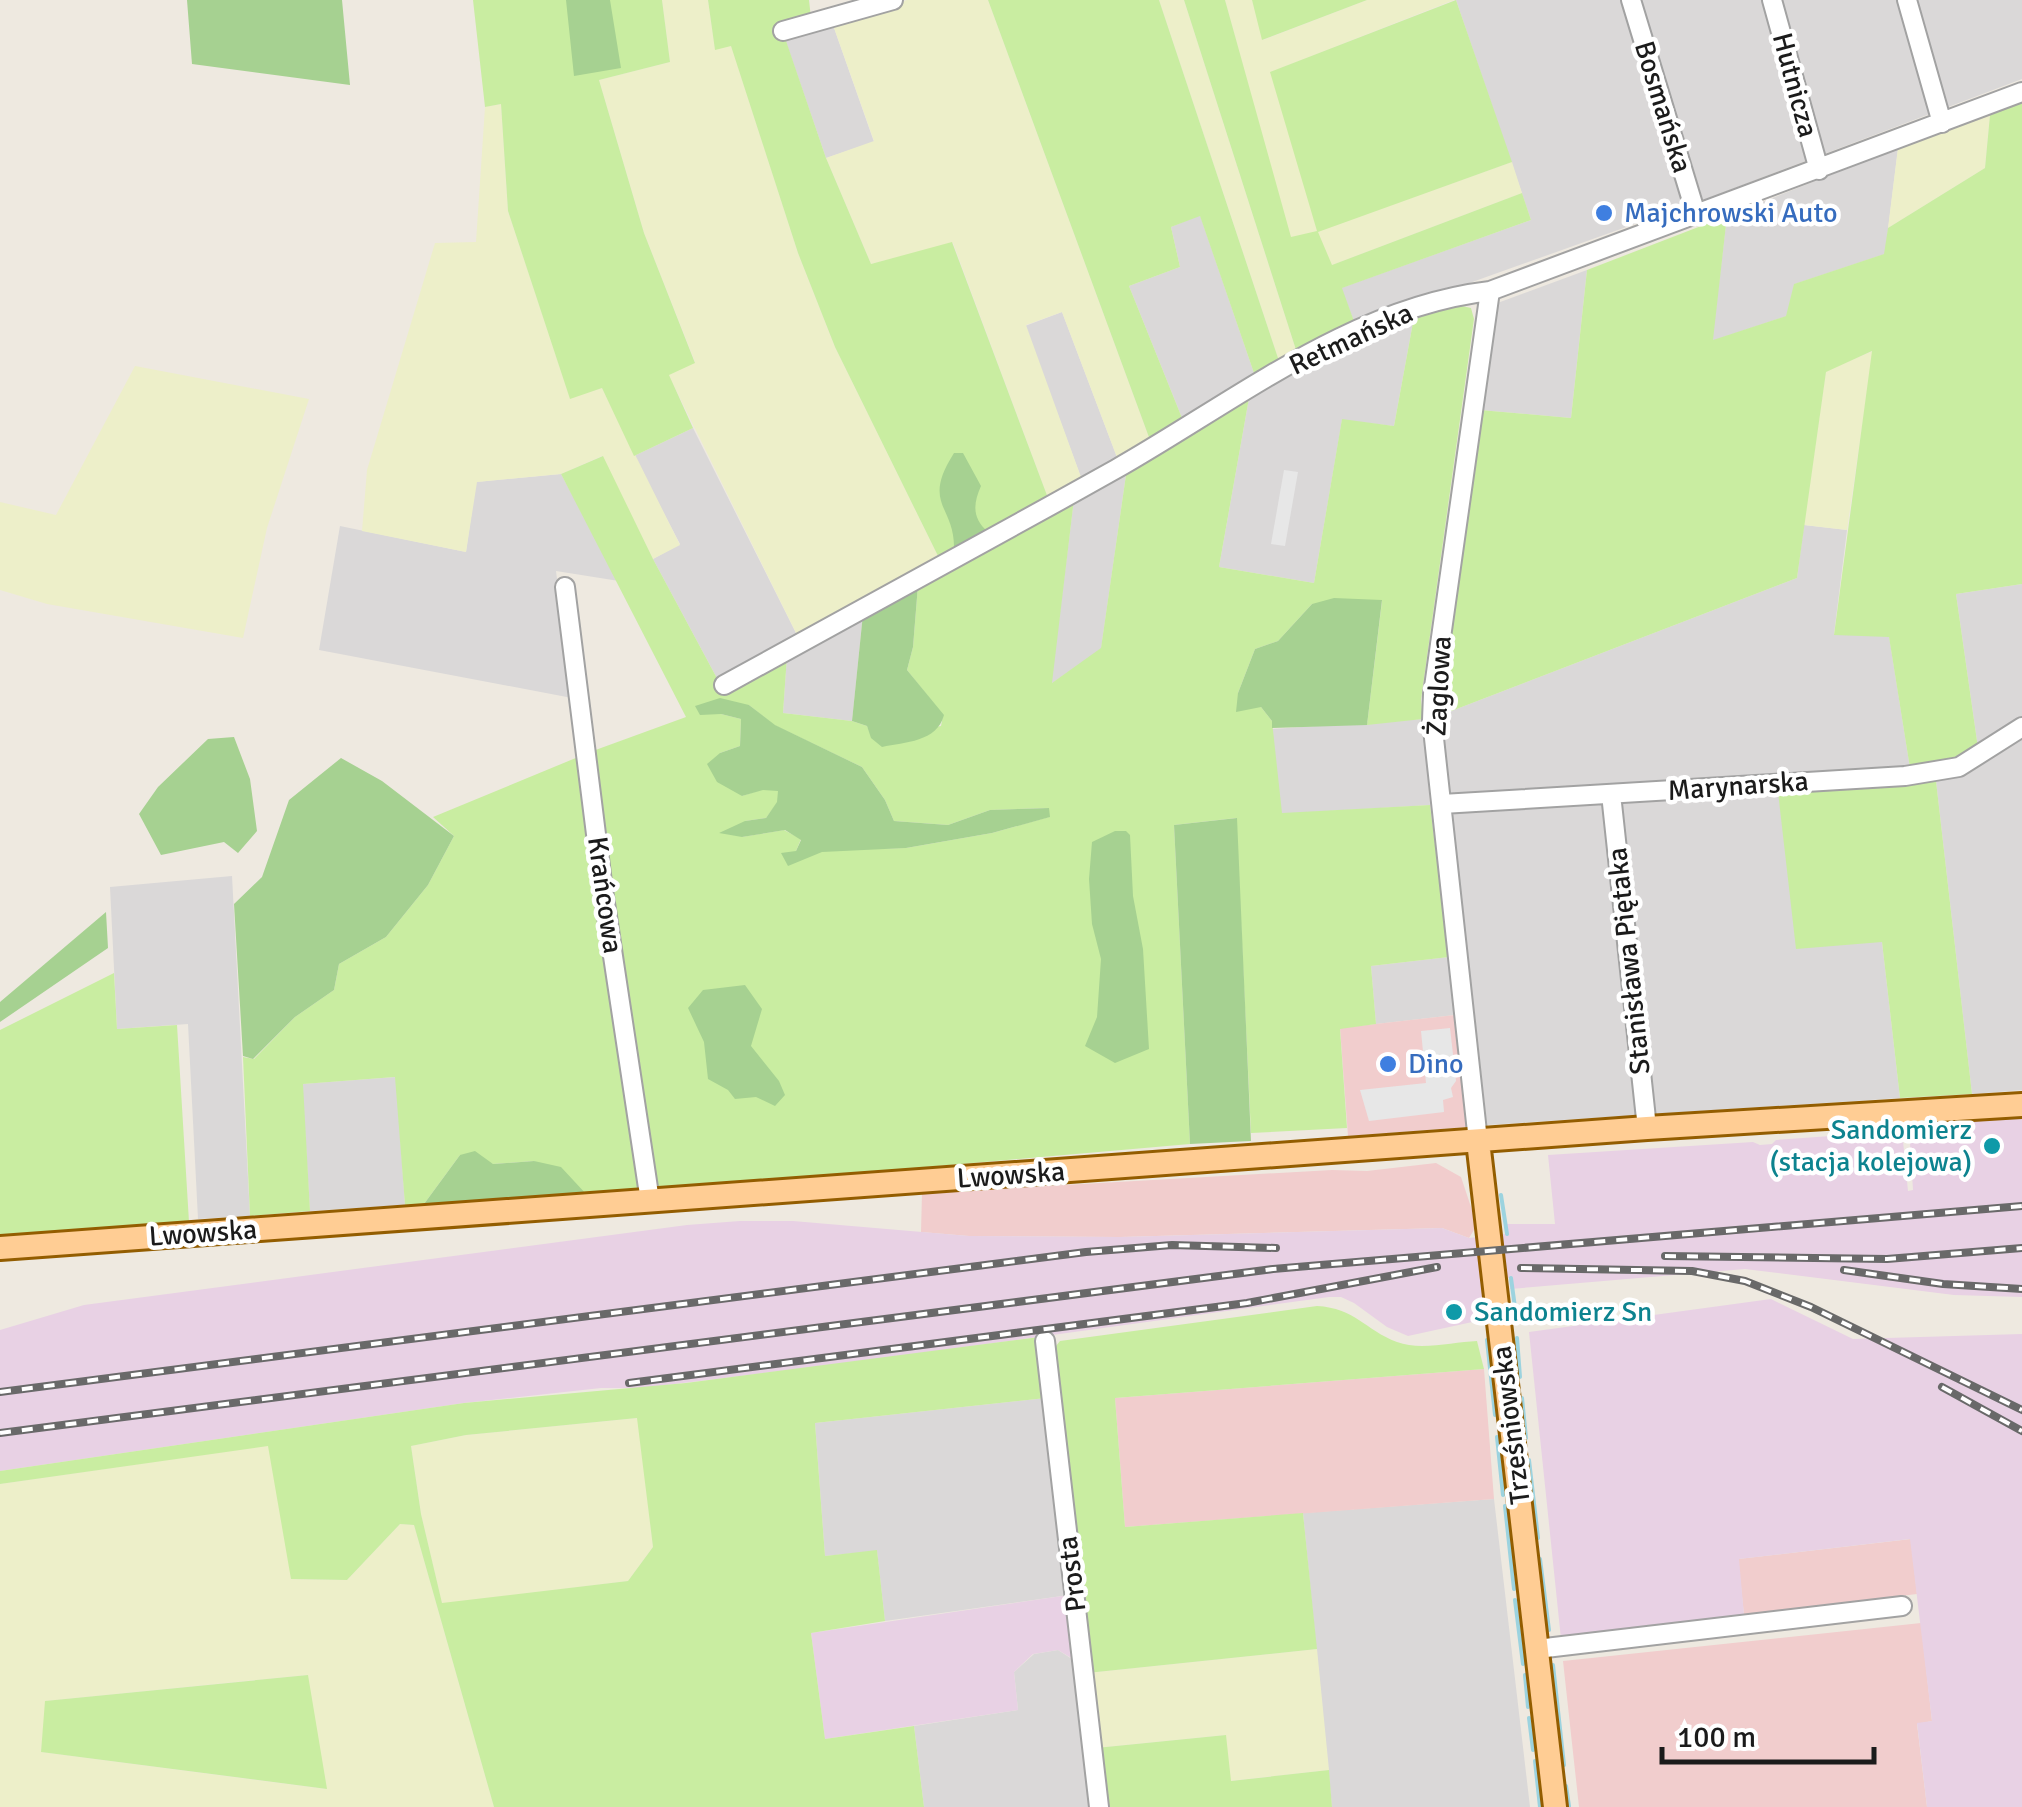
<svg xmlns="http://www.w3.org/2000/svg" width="2022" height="1807" viewBox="0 0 2022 1807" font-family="Signika,sans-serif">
<rect width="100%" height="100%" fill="#eee9e0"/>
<path fill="#dad8d8" d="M1456 0H1622L1685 206 1355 324 1341 288 1531 220Z
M1641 0H2022V79L1703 200Z
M833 25 874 142 826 158 785 39Z
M1898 148 1885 254 1795 284 1787 316 1712 341 1727 216Z
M1200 215 1255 376 1182 418 1129 286 1180 267 1171 227Z
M1587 270 1571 418 1480 410 1492 305Z
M1062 312 1118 460 1082 480 1025 326Z
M1414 317 1394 426 1342 420 1314 583 1219 567 1249 398 1334 350Z
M693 428 798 637 719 682 653 559 680 544 634 456Z
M1127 468 1101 649 1051 684 1074 499Z
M561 474 619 581 556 571 572 698 319 650 340 526 466 552 476 482Z
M1804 525 1847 530 1834 634 1889 636 1910 768 1882 942 1900 1098 1487 1125 1441 715 1797 578Z
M2022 584V716L1978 748 1956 594Z
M863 614 852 721 783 713 787 656Z
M1423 719 1430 805 1281 814 1272 729Z
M2022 736V1090L1972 1094 1936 781 1967 775Z
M232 876 250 1216 198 1219 188 1024 117 1029 110 887Z
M1449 957 1455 1015 1376 1024 1371 966Z
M396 1077 405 1205 310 1211 302 1084Z
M1046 1398 1069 1595 885 1621 877 1551 825 1556 815 1423Z
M1494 1499 1530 1807H1332L1303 1513Z
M1058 1650 1078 1663 1094 1807H924L914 1726 1018 1710 1014 1672 1034 1654Z"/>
<path fill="#f1cdcd" d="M1455 1015 1467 1127 1348 1136 1340 1028Z
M1436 1163 1461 1177 1477 1225 1469 1238 1442 1228 1120 1237 969 1236 921 1232 922 1193 1332 1170 1367 1171Z
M1484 1369 1494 1499 1125 1527 1115 1398Z
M1911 1539 1917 1594 1744 1615 1738 1559Z
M1921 1623 1932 1721 1917 1724 1927 1807H1579L1563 1661Z"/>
<path fill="#e8d1e4" d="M2022 1116V1297L1954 1295 1745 1269 1510 1289 1509 1278 1482 1281 1486 1319 1408 1336 1387 1327 1354 1303 1341 1297H1329L856 1362 641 1388H601L464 1403 0 1471V1330L84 1305 687 1225 740 1221H793L969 1236 1120 1237 1442 1228 1469 1238 1505 1234V1224H1555L1548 1155 1753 1142 1760 1145 1772 1144 1776 1140 1902 1131 1908 1191 1913 1190 1909 1128Z
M1771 1299 1853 1339 2022 1334V1807H1927L1917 1723 1932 1721 1910 1539 1739 1559 1744 1615 1561 1639 1529 1332Z
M1069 1595 1078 1662 1058 1650 1033 1654 1014 1672 1018 1710 825 1739 811 1633Z"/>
<path fill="#edefc9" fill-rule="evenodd" d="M662 0H708L715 49 731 45 798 253 835 347 939 558 798 637 668 374 695 362 644 233 599 80 670 62Z
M907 0H988L1150 440 1118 460 1062 312 1026 325 1082 480 1048 498 953 243 871 264 826 158 874 141 833 25Z
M1159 0H1184L1297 353 1280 364Z
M1225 0H1252L1263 40 1367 0H1454L1271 72 1318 231 1512 162 1522 193 1332 265 1290 238Z
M501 104 508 211 570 398 602 388 680 545 653 559 602 456 561 474 477 482 466 552 362 531 367 470 435 243 476 242 485 107Z
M1990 115 1985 168 1888 228 1898 148Z
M1873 351 1847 530 1804 525 1826 371Z
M135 366 309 399 267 528 243 638 47 604 0 590V502L56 515Z
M638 1418 653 1547 628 1581 442 1604 421 1514 411 1446 466 1435Z
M269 1445 292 1579 347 1580 400 1524 414 1525 494 1807H0V1484ZM307 1675 326 1789 41 1752 46 1701Z
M1317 1649 1329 1770 1230 1781 1225 1735 1096 1748 1087 1673Z"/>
<path fill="#c9eda1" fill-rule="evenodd" d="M473 0H662L670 62 599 80 644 233 695 363 669 375 693 428 634 456 602 388 570 399 508 211 501 104 485 107Z
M708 0H809L811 18 783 32 826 158 871 264 952 242 1048 498 939 558 835 347 798 253 731 46 715 50Z
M988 0H1159L1280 364 1255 376 1200 216 1171 227 1180 267 1129 286 1182 418 1150 440Z
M1184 0H1225L1291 237 1317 231 1270 72 1456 0 1512 162 1318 232 1332 265 1522 193 1531 220 1342 288 1355 324 1297 353Z
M1252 0H1367L1262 40Z
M2022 102V584L1956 594 1978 748 1955 759 1910 768 1889 637 1834 635 1872 351 1826 372 1797 578 1441 715 1480 410 1571 418 1587 270 1727 216 1713 340 1786 316 1794 284 1884 254 1888 228 1985 168 1990 115Z
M1462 306 1471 308 1474 319 1421 700 1423 719 1367 725 1382 601 1312 604 1278 641 1255 649 1238 693 1261 707 1272 721 1282 813 1430 805 1449 957 1371 966 1376 1024 1340 1029 1347 1128 1251 1133 1236 818 1174 825 1190 1144 652 1191 590 752 686 717 561 474 603 456 653 559 719 682 787 656 783 713 852 721 867 726 872 738 941 726 943 715 907 670 913 647 918 585 1074 499 1052 683 1101 648 1127 468 1249 398 1219 567 1314 583 1342 419 1394 426 1414 317ZM749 705 774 725 862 767 885 800 894 821 948 825 990 810 1048 808 1049 817 992 833 906 848 796 851 801 839 784 830 742 837 745 821 766 818 778 802V790L763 789 742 796 720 753 740 746 741 719 721 714Z
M583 755 645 1192 587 1195 534 1161 493 1164 460 1155 424 1204 405 1205 395 1077 303 1084 310 1211 250 1216 243 1057 254 1059 295 1017 334 990 339 964 386 937 428 885 454 836 433 817Z
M1936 781 1972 1094 1900 1098 1882 942 1796 949 1778 792Z
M114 973 117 1029 177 1025 189 1222 0 1236V1030Z
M1317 1306C1355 1308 1365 1330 1397 1342 1420 1351 1453 1342 1477 1341L1484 1369 1115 1398 1125 1527 1303 1513 1317 1649 1087 1673 1052 1351 1060 1341Z
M1040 1337 1046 1398 815 1423 825 1556 877 1550 885 1621 811 1633 825 1739 914 1726 924 1807H494L414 1525 400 1524 347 1580 291 1579 268 1446 0 1484V1471L464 1403 686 1383ZM637 1418 653 1547 628 1581 442 1603 421 1514 411 1446 466 1435Z
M308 1675 327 1789 41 1752 45 1701Z
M1226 1735 1231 1781 1329 1770 1332 1807H1103L1096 1748Z"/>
<path fill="#a6d191" d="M187 0H342L350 85 192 64Z
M566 0H610L621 68 574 76Z
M954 453H963L981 486C973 504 972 518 988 532L954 549C955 505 921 505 954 453Z
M918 585 913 647 907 670 944 715C937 742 905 742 882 747L871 738 867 726 852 721 863 614Z
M1334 598 1382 600 1367 725 1272 728V721L1261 707 1236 712 1238 693 1255 649 1278 641 1312 604Z
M720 698 749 705 775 725 862 767 885 800 894 821 948 825 990 810 1049 808 1050 817 992 833 906 848 822 852 788 866 781 853 796 851 801 840 785 830 742 837 719 833 745 821 766 818 777 802 778 791 763 790 742 796 717 782 707 764 720 753 740 746 741 719 721 714 700 715 695 706Z
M234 737 250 779 257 831 238 853 224 842 161 855 139 814 158 787 208 739Z
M341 758 382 781 454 836 428 885 386 937 339 964 334 990 295 1017 253 1059 243 1056 234 904 262 877 289 800Z
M1237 818 1251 1141 1190 1144 1174 825Z
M1115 831H1126L1130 835 1133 896 1143 949 1149 1049 1115 1063 1085 1046 1097 1017 1101 959 1092 924 1089 879 1092 842Z
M106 912 108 948 0 1022V1002Z
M745 985 762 1009 751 1046 779 1081 785 1095 775 1106 756 1097 735 1099 728 1090 708 1079 704 1042 688 1008 703 990Z
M475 1151 493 1164 534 1161 561 1167 587 1195 424 1204 460 1155Z"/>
<path fill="#e7e7e7" d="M1284 470 1298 472 1285 546 1271 544Z
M1450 1028 1456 1081 1451 1088 1453 1097 1443 1100 1444 1112 1369 1121 1360 1090 1426 1083 1421 1031Z"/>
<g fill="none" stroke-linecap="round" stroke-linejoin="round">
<path stroke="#9cd3df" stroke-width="4" d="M1501 1195 1507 1234
M1511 1278 1516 1315
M1517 1338 1520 1377
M1487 1340 1495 1415
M1522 1398 1526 1438
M1497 1437 1503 1495
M1529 1460 1538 1538
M1505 1506 1514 1589
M1540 1559 1549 1630
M1515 1600 1523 1664
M1553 1665 1564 1765
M1525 1675 1528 1707
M1529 1718 1533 1750
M1535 1761 1540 1807
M1566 1786 1569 1806"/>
<g stroke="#a2a2a2" stroke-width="22">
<path id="minor" d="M1631 0 1696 214
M1772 0 1819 170
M1907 0 1942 123
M783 31 893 0
M565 587 603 890 650 1201
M724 685C855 613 986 542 1116 469 1234 402 1352 307 1490 291L2022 92
M1611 794 1647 1128
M1442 804 1905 776 1959 767 2022 727
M1478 1141 1432 720 1433 694 1490 291
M1045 1341 1099 1807
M1537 1649 1902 1606"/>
</g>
<g stroke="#935d00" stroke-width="28">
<path id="major" d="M1478 1141 1555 1807
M0 1248 1647 1128 2022 1105"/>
</g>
<use href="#minor" stroke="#fff" stroke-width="18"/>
<use href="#major" stroke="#ffcd94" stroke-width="22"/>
<g stroke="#696969" stroke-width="8">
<path id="rail" d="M1665 1256 1887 1259 2022 1248
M1521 1268 1692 1271 1745 1281 1811 1307 2022 1410
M1844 1270 1943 1284 2022 1289
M629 1383 1247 1303 1437 1267
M1942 1387 2022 1431
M0 1392 1086 1252 1172 1245 1276 1248
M0 1433 1273 1269 2022 1206"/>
</g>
<use href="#rail" stroke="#fff" stroke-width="4" stroke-dasharray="11" stroke-linecap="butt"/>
</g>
<g fill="#3f7fe0" stroke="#fff" stroke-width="4">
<circle cx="1604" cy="213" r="10"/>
<circle cx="1388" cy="1064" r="10"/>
</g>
<g fill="#0f9aa8" stroke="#fff" stroke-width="4">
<circle cx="1992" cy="1146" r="10"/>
<circle cx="1454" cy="1312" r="10"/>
</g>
<g text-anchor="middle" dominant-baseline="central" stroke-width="9" stroke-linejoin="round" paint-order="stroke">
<g font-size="28" fill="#1b1b1b" stroke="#fff">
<text transform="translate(1795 85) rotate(75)">Hutnicza</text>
<text transform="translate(1663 107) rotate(73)">Bosmańska</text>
<text transform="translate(1351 339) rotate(-25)">Retmańska</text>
<text transform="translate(1439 686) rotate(-87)">Żaglowa</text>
<text transform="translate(1738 786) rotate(-4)">Marynarska</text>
<text transform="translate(605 895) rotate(82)">Krańcowa</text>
<text transform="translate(1629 961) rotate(-96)">Stanisława Piętaka</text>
<text transform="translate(1011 1175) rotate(-4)">Lwowska</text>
<text transform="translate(203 1233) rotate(-4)">Lwowska</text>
<text transform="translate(1511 1425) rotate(-97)">Trześniowska</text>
<text transform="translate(1072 1574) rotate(-97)">Prosta</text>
</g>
<g font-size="28" fill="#366cbe" stroke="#fff" text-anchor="start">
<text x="1624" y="213">Majchrowski Auto</text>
<text x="1408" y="1064">Dino</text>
</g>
<g font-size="28" fill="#0d838f" stroke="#fff" text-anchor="end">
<text x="1972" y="1130">Sandomierz<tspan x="1972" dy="32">(stacja kolejowa)</tspan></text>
<text x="1474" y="1312" text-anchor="start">Sandomierz Sn</text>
</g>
</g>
<path d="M1662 1747v15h212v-15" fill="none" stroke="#1b1b1b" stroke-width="5"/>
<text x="1677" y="1747" font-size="30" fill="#1b1b1b" stroke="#ffffff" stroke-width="8" paint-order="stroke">100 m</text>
</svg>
